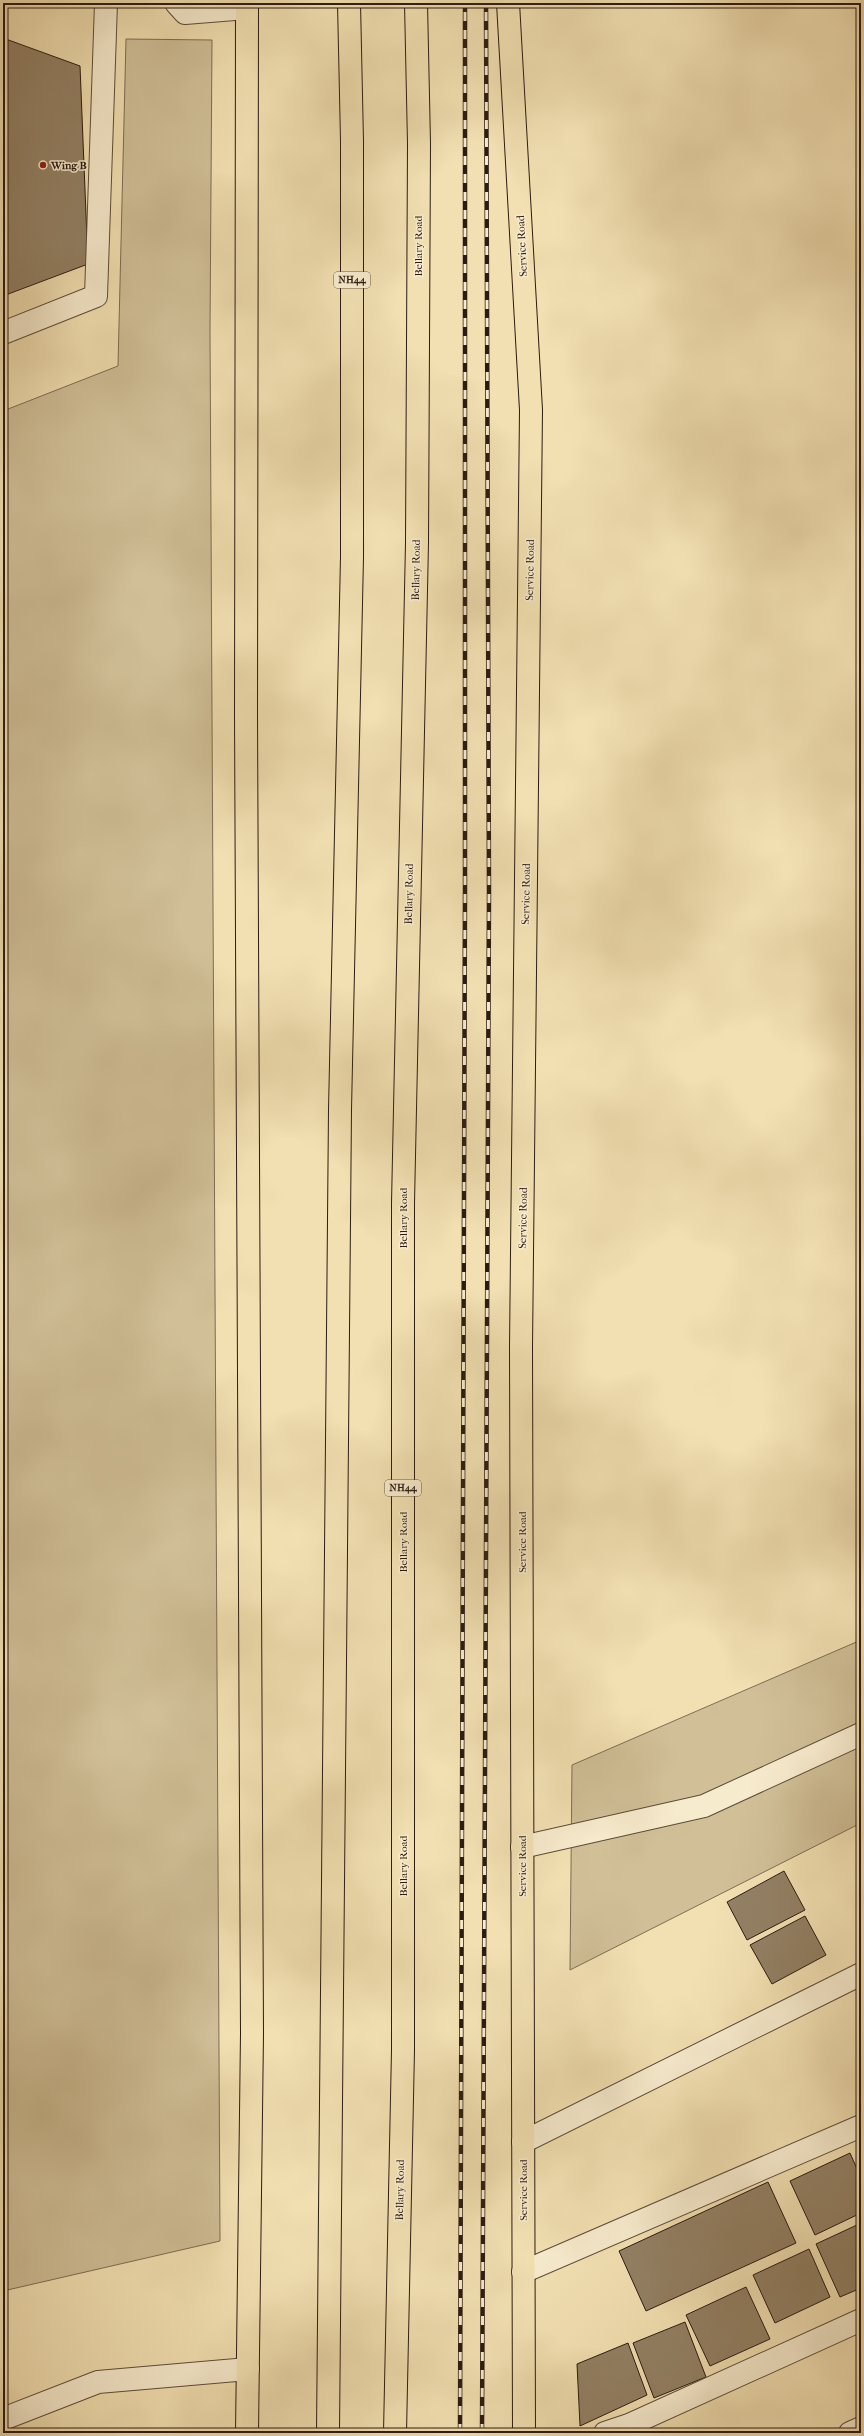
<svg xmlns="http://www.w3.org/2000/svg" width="864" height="2436" viewBox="0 0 864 2436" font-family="'IM FELL French Canon',serif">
<rect width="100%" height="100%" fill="#f2e0b2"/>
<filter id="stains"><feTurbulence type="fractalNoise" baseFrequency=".005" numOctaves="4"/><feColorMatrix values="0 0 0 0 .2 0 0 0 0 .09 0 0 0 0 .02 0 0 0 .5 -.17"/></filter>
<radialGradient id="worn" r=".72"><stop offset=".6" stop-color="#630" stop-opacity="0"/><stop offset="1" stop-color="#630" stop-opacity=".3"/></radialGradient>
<path fill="#d0bf97" stroke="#7e6d54" d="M126 39 212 40 210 331 220 2241 3 2291V411L118 366Z
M861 1640V1823L570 1970 572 1765Z"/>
<path fill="#938165" stroke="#2c1b12" d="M3 38 80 66 88 264 3 296Z
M784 1871 805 1910 747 1940 727 1902Z
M805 1916 826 1955 772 1984 750 1945Z
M850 2153 861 2178V2213L815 2235 790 2181Z
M768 2182 796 2243 646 2311 619 2251Z
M859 2224 861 2229V2288L840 2297 816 2244Z
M809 2249 830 2297 775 2323 753 2275Z
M746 2287 770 2339 710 2366 686 2315Z
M685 2322 706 2377 654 2398 633 2343Z
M628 2343 647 2395 580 2426 577 2364Z"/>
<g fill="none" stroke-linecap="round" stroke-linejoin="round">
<g stroke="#5e4c3a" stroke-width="24">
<path id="minor" d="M176 3 185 13 247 8
M3 333 96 296 106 3
M522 1847 704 1806 861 1734
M523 2142 861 1974
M523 2272 861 2126
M3 2419 98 2382 248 2369
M605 2433 629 2425 861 2320
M850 2433 861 2428"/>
</g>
<g stroke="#2c1b12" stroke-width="24">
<path id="major" d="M508 3 531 410 521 1347 524 2433
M247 2433 252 2033 246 715 247 3"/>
</g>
<g stroke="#2c1b12" stroke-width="24">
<path id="highway" d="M328 2433 340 1110 352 557V141L349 3
M395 2433 403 2050V1203L417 543 419 144 416 3"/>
</g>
<use href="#minor" stroke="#f7ebcd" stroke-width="22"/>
<use href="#major" stroke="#f2e0b2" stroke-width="22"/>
<use href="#highway" stroke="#f2e0b2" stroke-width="22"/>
<g stroke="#2c1b12" stroke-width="4.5">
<path id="rail" d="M460 2433 465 891V3
M482 2433 489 893 486 3"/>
</g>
<use href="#rail" stroke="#f7ebcd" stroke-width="3" stroke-dasharray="9" stroke-linecap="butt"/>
</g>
<circle fill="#8f2418" stroke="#f7ebcd" stroke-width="1.5" cx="43" cy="165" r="4"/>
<g text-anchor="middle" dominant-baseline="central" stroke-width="3" stroke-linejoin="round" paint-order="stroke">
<g fill="#f7ebcd" stroke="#69594a" stroke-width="1">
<rect x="334" y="272" width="36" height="16" rx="3"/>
<rect x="385" y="1480" width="36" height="16" rx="3"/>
</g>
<g font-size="10" font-weight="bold" fill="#2c1b12">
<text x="352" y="280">NH44</text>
<text x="403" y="1488">NH44</text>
</g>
<g font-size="11" font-weight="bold" fill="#2c1b12" stroke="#f7ebcd" text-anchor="start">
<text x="51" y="165">Wing B</text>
</g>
<g font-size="11" fill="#2c1b12" stroke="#f7ebcd">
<text transform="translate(418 246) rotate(-90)">Bellary Road</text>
<text transform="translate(522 246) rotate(-93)">Service Road</text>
<text transform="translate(416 570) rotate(-89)">Bellary Road</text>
<text transform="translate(530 570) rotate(-89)">Service Road</text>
<text transform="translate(409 894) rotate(-89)">Bellary Road</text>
<text transform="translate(526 894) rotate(-89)">Service Road</text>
<text transform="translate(403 1218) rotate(-90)">Bellary Road</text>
<text transform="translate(523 1218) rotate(-89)">Service Road</text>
<text transform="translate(403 1542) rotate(-90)">Bellary Road</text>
<text transform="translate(522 1542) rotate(-90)">Service Road</text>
<text transform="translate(403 1866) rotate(-90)">Bellary Road</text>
<text transform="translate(522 1866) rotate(-90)">Service Road</text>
<text transform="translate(400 2190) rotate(-89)">Bellary Road</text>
<text transform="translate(523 2190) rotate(-90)">Service Road</text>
</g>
</g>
<rect width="864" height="2436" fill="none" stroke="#f2e0b2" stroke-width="16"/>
<rect x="4" y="4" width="856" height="2428" fill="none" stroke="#2c1b12" stroke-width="2"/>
<rect x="8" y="8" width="848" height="2420" fill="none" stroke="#2c1b12"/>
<rect width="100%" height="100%" filter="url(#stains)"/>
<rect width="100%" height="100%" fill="url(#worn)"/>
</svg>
